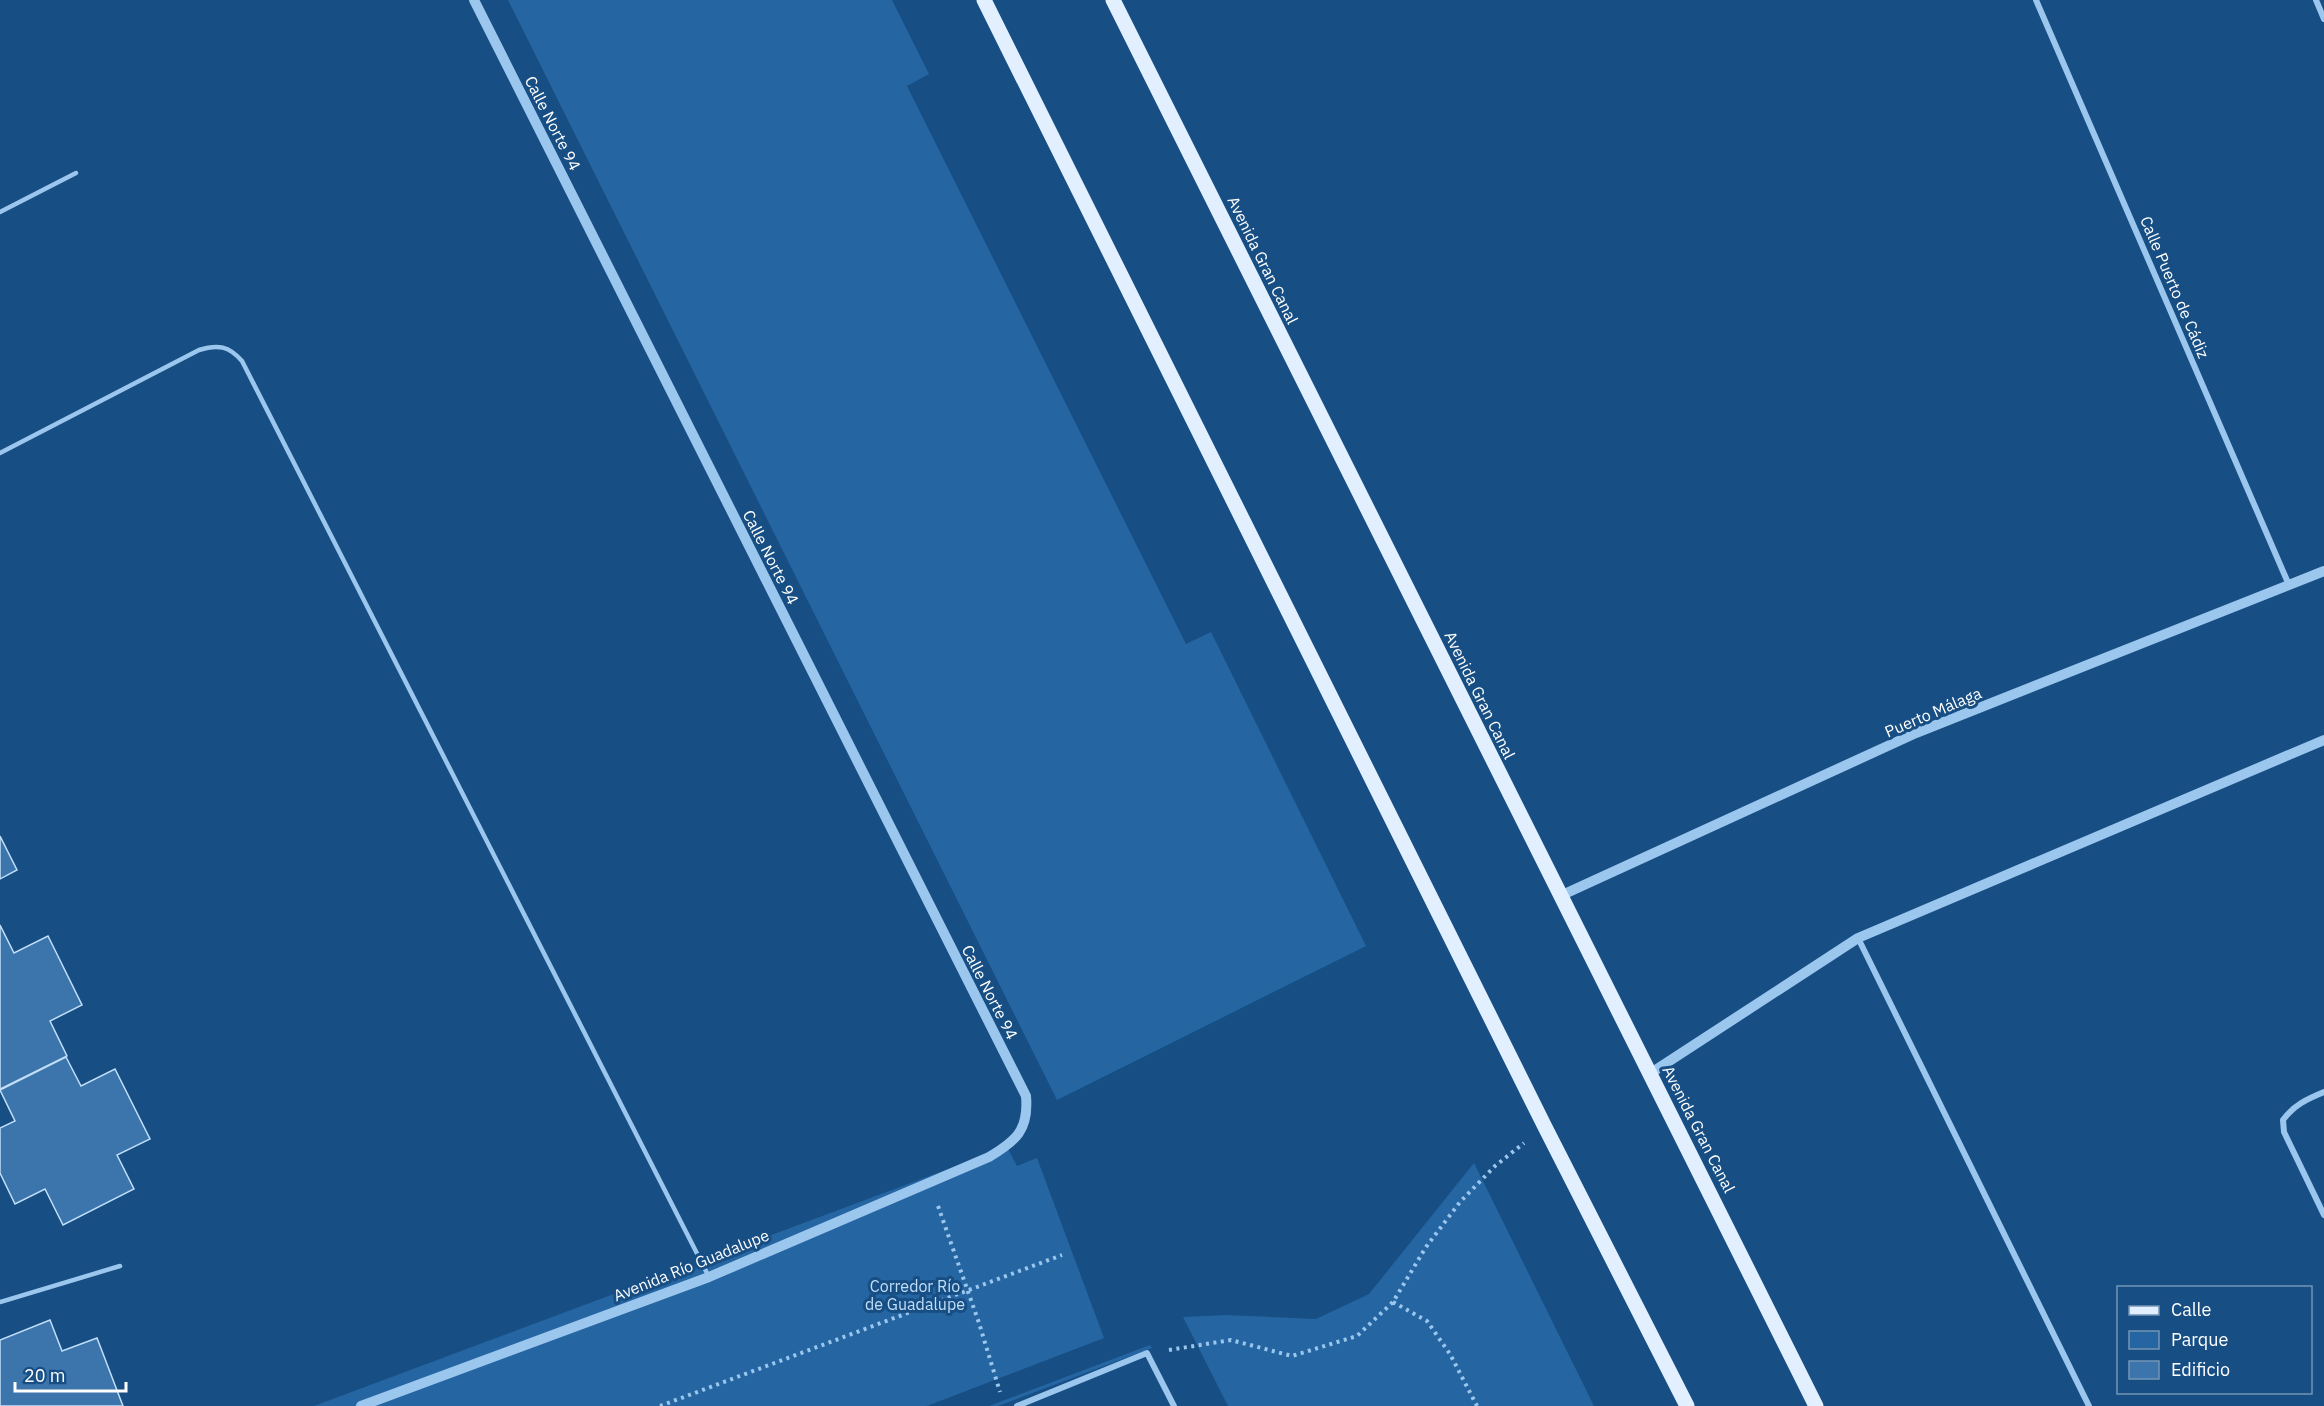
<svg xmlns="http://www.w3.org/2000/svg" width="2324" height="1406" viewBox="0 0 2324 1406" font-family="'IBM Plex Sans',sans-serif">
<rect width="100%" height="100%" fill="#174e84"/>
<path fill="#2566a2" d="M508 0H892L929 74 907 86 1186 644 1211 632 1366 946 1057 1100Z
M1007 1147 1017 1166 1037 1158 1104 1338 927 1406H314Z
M1474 1163 1594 1406H1228L1183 1317 1226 1315 1316 1319 1369 1294Z
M1150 1345 1152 1348 998 1406H989Z"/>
<path fill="#3b75ac" stroke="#c1def9" stroke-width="1.5" d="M0 836 17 870 0 879Z
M0 925 14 953 48 936 82 1005 50 1021 67 1056 0 1089Z
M66 1057 81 1086 115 1069 150 1139 117 1155 134 1189 63 1225 45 1189 15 1204 0 1173V1128L15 1121 0 1090Z
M50 1320 62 1351 97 1338 123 1406H0V1340Z"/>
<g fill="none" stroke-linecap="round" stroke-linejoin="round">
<path stroke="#9bc6ed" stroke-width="4" stroke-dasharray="3 4.5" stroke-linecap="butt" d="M938 1206 979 1323 1000 1392
M1393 1302 1427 1321 1450 1354 1477 1406
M1169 1350 1231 1340 1292 1356 1357 1336 1393 1302 1426 1247 1460 1202 1495 1166 1524 1143
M660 1406 1062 1255"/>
<path stroke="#9bc6ed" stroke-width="4.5" d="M0 212 76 173
M0 453 199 350C218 344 229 346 242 361L709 1277
M0 1302 120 1266"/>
<path stroke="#9bc6ed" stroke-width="6" d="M2036 0 2289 585
M2316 0 2324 19
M1858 938 2089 1406
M2324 1092C2307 1099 2294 1105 2283 1120L2284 1132 2324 1215
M1017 1406 1147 1353 1174 1406"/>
<path stroke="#9bc6ed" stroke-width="10" d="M1560 896 1916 733 2324 571
M1651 1073 1858 938 2324 740
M361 1406 709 1277 989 1157C1016 1141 1029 1130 1026 1096L474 0"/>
<path stroke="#e1efff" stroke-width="15" d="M984 0 1545 1127 1687 1406
M1113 0 1816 1406"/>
</g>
<g text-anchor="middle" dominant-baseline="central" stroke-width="6" stroke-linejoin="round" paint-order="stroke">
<g font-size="16" fill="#fff" stroke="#174e84">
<text transform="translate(553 123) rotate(63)">Calle Norte 94</text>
<text transform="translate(1263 260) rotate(64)">Avenida Gran Canal</text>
<text transform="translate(2175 287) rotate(67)">Calle Puerto de Cádiz</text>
<text transform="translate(771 557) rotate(63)">Calle Norte 94</text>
<text transform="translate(1480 695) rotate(64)">Avenida Gran Canal</text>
<text transform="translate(1933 712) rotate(-23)">Puerto Málaga</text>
<text transform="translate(990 992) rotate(63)">Calle Norte 94</text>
<text transform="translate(1699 1129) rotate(63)">Avenida Gran Canal</text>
<text transform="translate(691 1265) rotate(-22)">Avenida Río Guadalupe</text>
</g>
<g font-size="16" fill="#c1def9" stroke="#174e84">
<text x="915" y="1286">Corredor Río<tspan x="915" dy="18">de Guadalupe</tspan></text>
</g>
</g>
<rect x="2117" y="1286" width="195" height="108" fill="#174e84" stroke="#7495b5" stroke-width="1.5"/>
<rect x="2129" y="1306" width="30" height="9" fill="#e1efff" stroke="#7495b5" stroke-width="1.5"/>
<text x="2171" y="1316" font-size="18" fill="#ffffff">Calle</text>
<rect x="2129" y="1331" width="30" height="18" fill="#2566a2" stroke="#7495b5" stroke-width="1.5"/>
<text x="2171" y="1346" font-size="18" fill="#ffffff">Parque</text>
<rect x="2129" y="1361" width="30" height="18" fill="#3b75ac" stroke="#7495b5" stroke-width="1.5"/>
<text x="2171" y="1376" font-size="18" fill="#ffffff">Edificio</text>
<path d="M15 1382v9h111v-9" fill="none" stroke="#ffffff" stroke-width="3"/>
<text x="24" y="1382" font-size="18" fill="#ffffff" stroke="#174e84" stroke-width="4.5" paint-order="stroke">20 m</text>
</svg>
